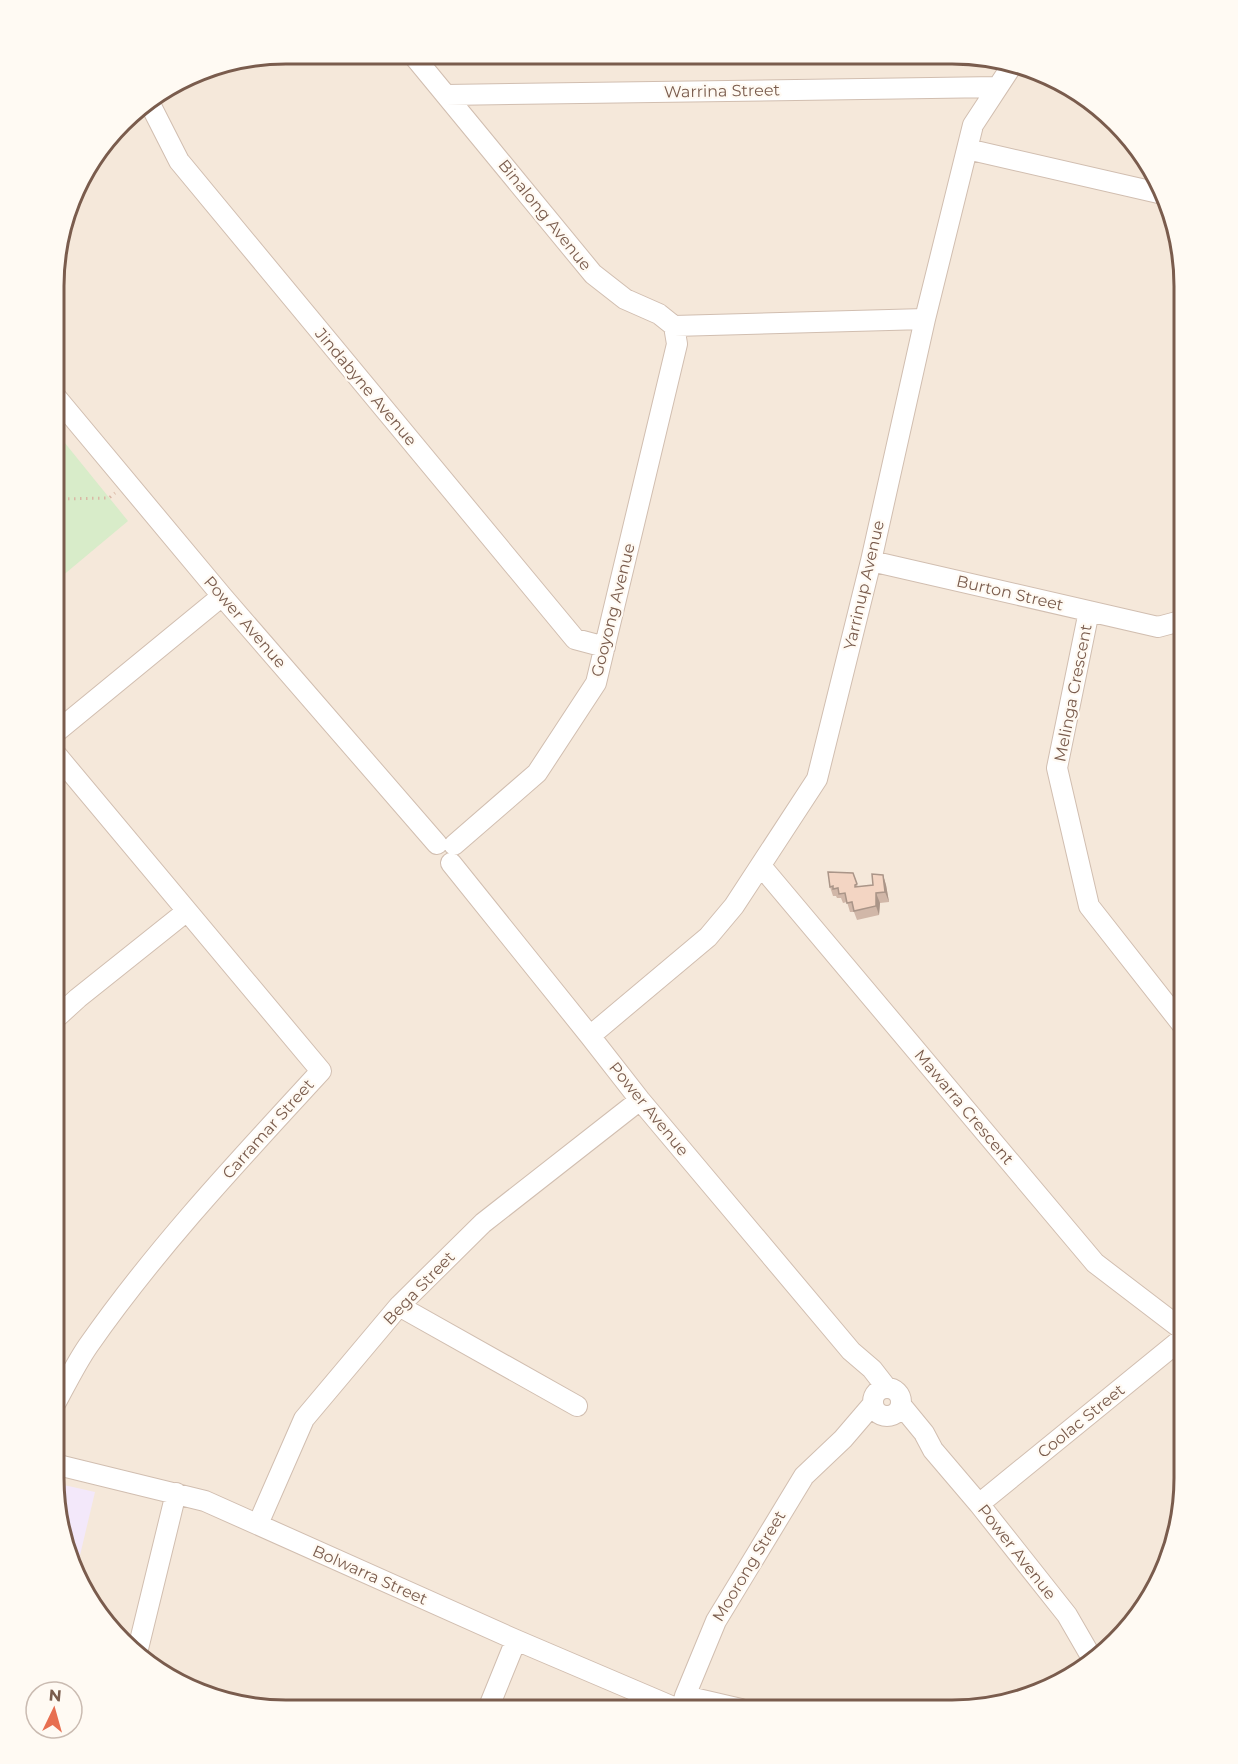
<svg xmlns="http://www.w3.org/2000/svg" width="1238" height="1764" viewBox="0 0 1238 1764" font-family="Montserrat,sans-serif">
<rect width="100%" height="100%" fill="#fdf6ec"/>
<path fill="#f5e8da" d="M286 54 982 56 1040 72 1093 102 1160 184 1184 286 1183 1493 1172 1553 1145 1607 1105 1653 1054 1686 952 1710 256 1708 157 1671 111 1631 78 1580 54 1478 56 256 85 170 133 111 211 66Z"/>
<path fill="#f3e8fa" d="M55 1483 95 1492 76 1572Z"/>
<path fill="#d8ecc9" d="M56 432 128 521 55 582Z"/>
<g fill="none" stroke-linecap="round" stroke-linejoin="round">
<g stroke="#d1beb0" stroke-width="22">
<path id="minor" d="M412 54 593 274 625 299 659 314 674 326 925 319
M446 95 998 87
M149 102 179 161 575 639 605 647
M967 149 1163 194
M56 397 222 596 437 844
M871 561 1158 627 1184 620
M1089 611 1057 768 1089 906 1184 1027
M55 733 222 596
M454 845 537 773 596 683 677 344 674 326
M451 863 590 1036 640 1100 851 1351 872 1369 886 1387
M761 866 1095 1263 1184 1331
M55 1019 78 998 187 911
M590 1036 708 937 734 906 817 779 871 561 925 319 973 125 1013 64
M399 1306 577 1406
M873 1402a14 14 0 1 1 28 0a14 14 0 1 1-28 0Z
M901 1405 924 1433 933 1450 979 1504 1067 1615 1093 1660
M54 1406C65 1386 75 1365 88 1346 157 1247 240 1159 321 1071L55 753
M54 1464 205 1501 516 1640 678 1709
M979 1504 1184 1337
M258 1524 304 1419 399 1306 483 1223 640 1100
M137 1653 176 1493
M685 1696 741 1709
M488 1709 516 1640
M682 1709 685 1696 716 1621 804 1476 843 1439 873 1404"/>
</g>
<path stroke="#d9b8a5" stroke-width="3" stroke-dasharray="1.5 4.5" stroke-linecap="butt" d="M56 499 109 498 115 493"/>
<use href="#minor" stroke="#fff" stroke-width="20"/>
</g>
<path fill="#d1b7a8" d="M853 873 858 887 873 885 883 875 886 885 889 902 880 903 879 915 857 920 854 912H850L847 902 843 903 841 898H837L836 896H833L830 887Z"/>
<path fill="#aa9588" d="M883 875 886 885 889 902 885 892Z
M876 893 880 903 879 915 876 906Z"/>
<path fill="#f3d5c3" stroke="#aa9588" stroke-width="1.5" d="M828 872 853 873 857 884 855 885V887L873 885 872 874 883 875 885 892 876 893V906L854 911 852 902 847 903 845 893 839 894 838 888 833 889V886L830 887Z"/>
<g text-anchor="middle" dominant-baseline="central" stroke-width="4.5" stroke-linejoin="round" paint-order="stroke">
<g font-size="16" fill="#7a5c4d" stroke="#fffaf3">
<text transform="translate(722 91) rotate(-1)">Warrina Street</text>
<text transform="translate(545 215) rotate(51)">Binalong Avenue</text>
<text transform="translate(366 387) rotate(50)">Jindabyne Avenue</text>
<text transform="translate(864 585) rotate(-77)">Yarrinup Avenue</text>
<text transform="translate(1010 593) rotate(13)">Burton Street</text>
<text transform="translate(613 610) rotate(-76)">Gooyong Avenue</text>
<text transform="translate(245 622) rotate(49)">Power Avenue</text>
<text transform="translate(1073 693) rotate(-79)">Melinga Crescent</text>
<text transform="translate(964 1107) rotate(50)">Mawarra Crescent</text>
<text transform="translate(649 1109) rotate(51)">Power Avenue</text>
<text transform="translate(268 1129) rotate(-48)">Carramar Street</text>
<text transform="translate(419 1288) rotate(-46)">Bega Street</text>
<text transform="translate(1081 1421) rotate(-39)">Coolac Street</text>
<text transform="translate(1017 1552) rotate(52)">Power Avenue</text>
<text transform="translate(749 1566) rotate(-59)">Moorong Street</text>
<text transform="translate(370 1575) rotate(24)">Bolwarra Street</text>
</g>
</g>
<path d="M0 0H1238V1764H0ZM286 64H952A222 222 0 0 1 1174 286V1478A222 222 0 0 1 952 1700H286A222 222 0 0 1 64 1478V286A222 222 0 0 1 286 64Z" fill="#fffaf3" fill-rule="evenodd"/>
<path fill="none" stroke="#7a5c4d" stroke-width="3" d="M286 64H952A222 222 0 0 1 1174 286V1478A222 222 0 0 1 952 1700H286A222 222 0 0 1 64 1478V286A222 222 0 0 1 286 64Z"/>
<g transform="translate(54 1710) rotate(5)"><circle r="28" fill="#fffaf3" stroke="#cabbb1" stroke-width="1.5"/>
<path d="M0-4.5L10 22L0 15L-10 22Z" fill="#e76f51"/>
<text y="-9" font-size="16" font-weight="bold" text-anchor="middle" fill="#7a5c4d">N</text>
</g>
</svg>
